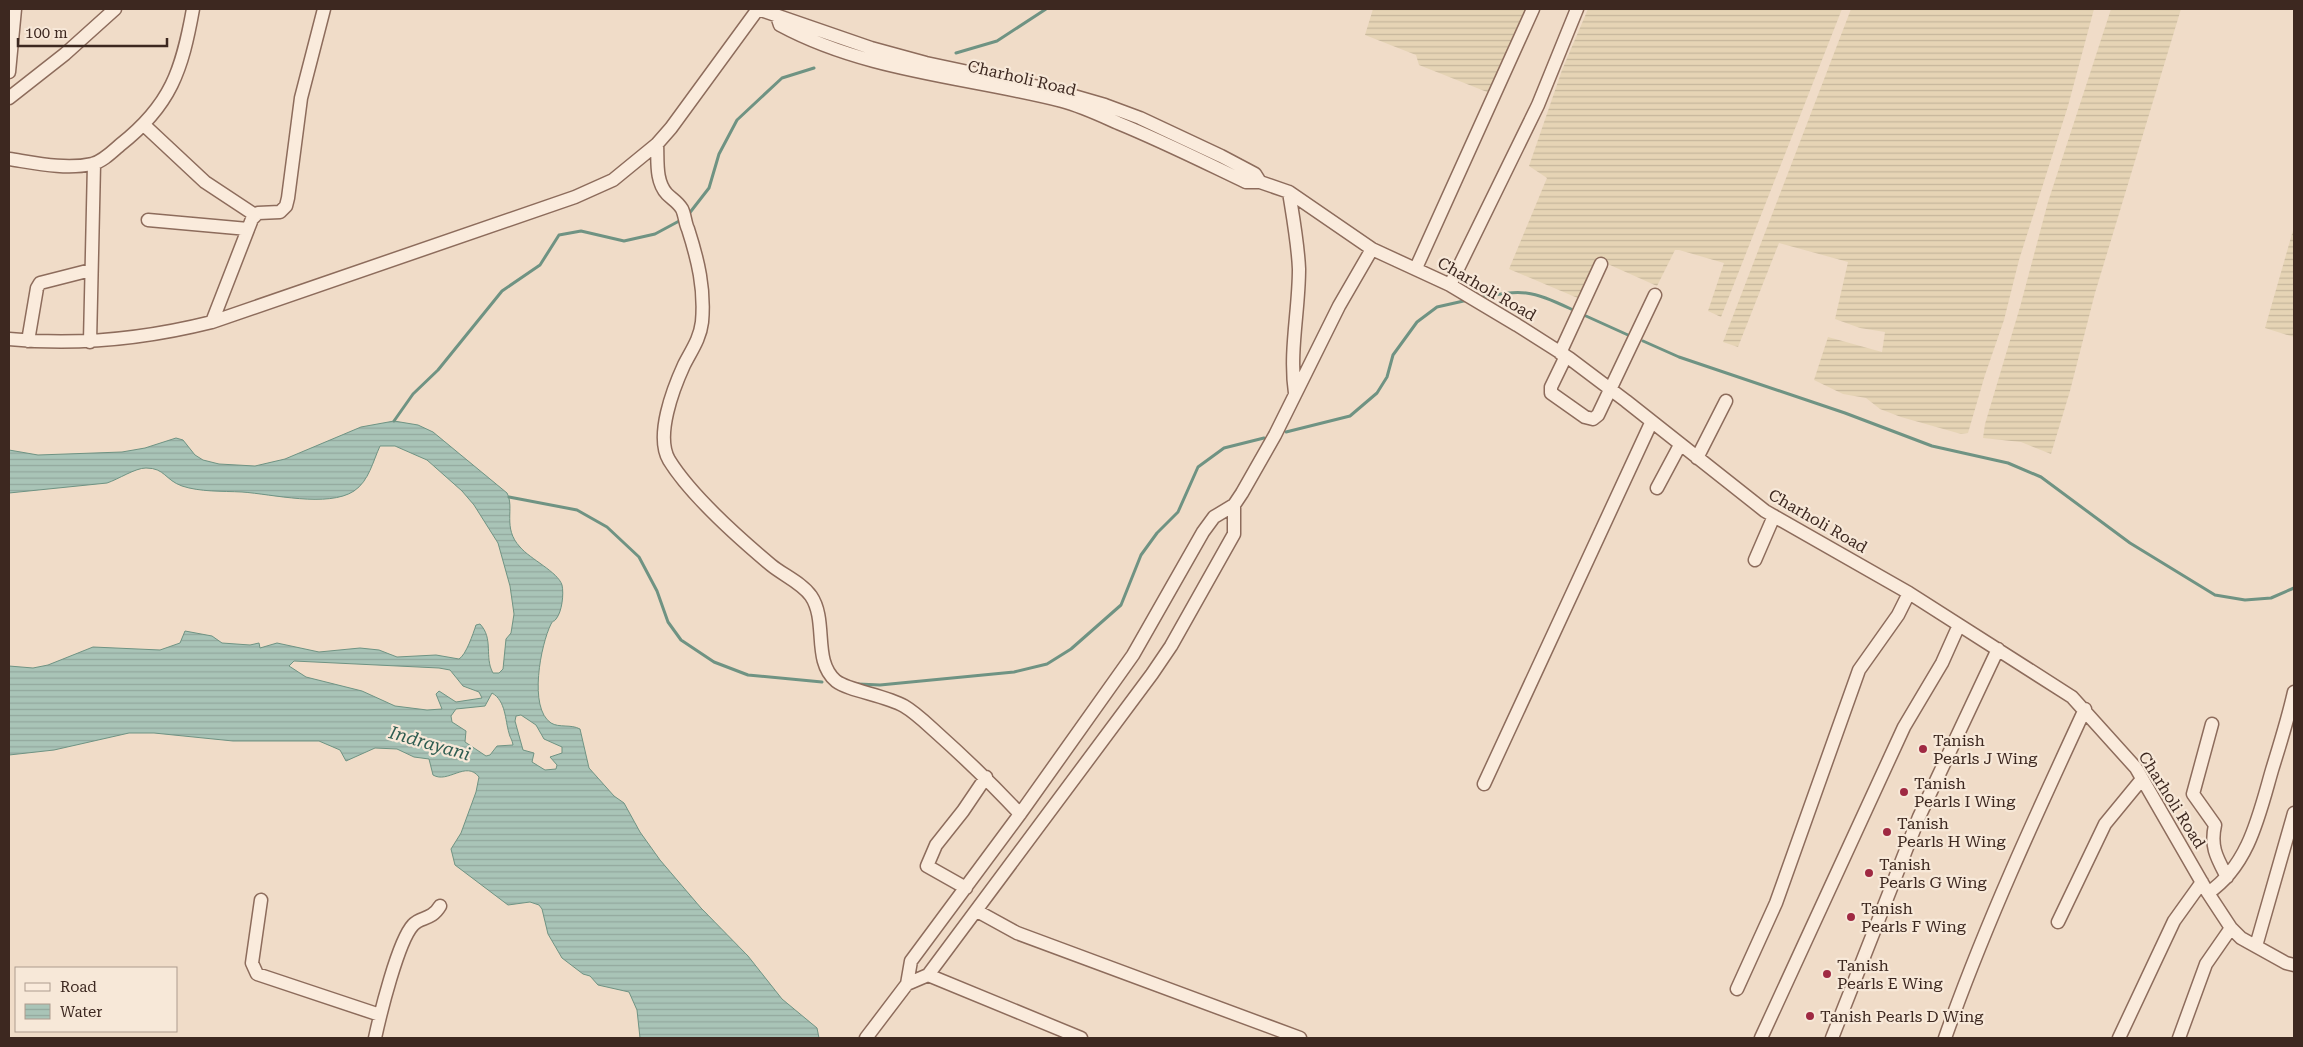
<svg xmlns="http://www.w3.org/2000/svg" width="2303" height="1047" viewBox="0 0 2303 1047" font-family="'Roboto Serif',serif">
<defs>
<pattern id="farmland-rules" width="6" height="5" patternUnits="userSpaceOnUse" patternTransform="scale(1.25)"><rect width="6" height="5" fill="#e6d4b5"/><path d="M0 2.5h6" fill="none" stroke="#c6b69b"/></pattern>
<pattern id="water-rules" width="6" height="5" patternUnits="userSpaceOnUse" patternTransform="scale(1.25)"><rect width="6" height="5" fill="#a9c4b7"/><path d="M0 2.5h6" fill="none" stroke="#92a89d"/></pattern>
</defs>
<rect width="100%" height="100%" fill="#f0dcc8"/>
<path fill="url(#farmland-rules)" d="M1373 9H1530L1492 94 1419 65 1416 55 1365 35Z
M1588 9H1842L1721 317 1708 311 1724 263 1679 250H1675L1657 286 1601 261 1580 299 1509 269 1547 178 1529 166 1562 70Z
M1851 9H2094L2068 106 2019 260 2004 320 1985 375 1968 433 1961 434 1901 417 1880 409 1866 398 1843 394 1814 380 1828 337 1882 352 1885 332 1860 328 1835 319 1848 262 1779 243 1738 347 1723 342Z
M2111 9H2181L2095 293 2070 391 2051 454 2021 442 1983 438 1985 424 2020 307 2048 202Z
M2294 227V337L2265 328Z"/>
<path fill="url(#water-rules)" stroke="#6f9383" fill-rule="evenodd" d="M394 421 418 425 433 432 507 493C515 508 502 528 520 547 530 559 558 572 562 585 564 594 562 612 556 619 553 623 554 619 551 624 541 644 528 708 551 723 559 728 571 724 580 729L589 768 614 796 624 803 640 832 660 860 701 908 748 956 782 999 817 1028 819 1038H640L637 1010 629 992 598 985 590 976 583 974 562 958 548 934 542 909 539 905 530 902 508 905 455 865 451 849 461 833 476 792 479 777C466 760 448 784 433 775L429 759 414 757 397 749 375 748 346 761 340 750 319 741H233L154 733H129L54 750 9 755V666L33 668 48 665 93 647 160 650 180 643 185 631 212 636 222 643 250 645 259 643 260 648 277 643 319 652 360 648 379 650 397 657 436 655 459 659C466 655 473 634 476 625L480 624C494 639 484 657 493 673H499L503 669 506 639 511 633 514 614 510 586 498 543 474 505 462 491 427 460 395 446H380C373 461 369 481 354 491 328 508 272 494 242 492 222 491 200 492 182 486 165 480 165 468 146 468 135 468 119 479 107 483L9 493V450L38 455 122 452 145 448 176 438 183 440 195 455 203 460 219 464 255 466 285 459 361 427ZM294 661 439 668 450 670 463 686 479 692 482 698 456 702 439 691 436 694 442 709 427 710 395 706 362 691 306 677 289 666ZM492 693C506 701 505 720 509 733 510 738 512 739 513 745L497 746 490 755 486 756 465 742 466 731 452 722 451 716 456 709 485 706ZM521 715 536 725 544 739 562 747V753L550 757 557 765 556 769 545 770 532 762 534 753 523 750 515 721 516 716Z"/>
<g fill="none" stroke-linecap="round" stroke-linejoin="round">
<path stroke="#6f9383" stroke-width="3" d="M956 53 997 41 1046 9
M688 215 709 188 719 154 737 120 782 78 814 68
M1479 298C1523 289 1530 290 1571 309
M1586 316 1628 335
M1643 341 1679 357 1845 413 1932 446 2008 463 2041 477 2130 543 2215 595 2245 600 2271 598 2294 588
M394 421 413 394 438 370 502 291 540 265 559 235 581 231 624 241 655 234 681 220
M1286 432 1350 416 1377 393 1387 377 1393 355 1417 322 1437 307 1468 300
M509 497 577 510 607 527 639 557 657 591 668 622 681 640 714 662 748 675 822 682
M858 684 880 685 1014 672 1047 664 1071 649 1121 605 1141 555 1157 533 1178 512 1198 467 1224 448 1264 438"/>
<g stroke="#8d6c5c" stroke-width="15">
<path id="minor" d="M758 9 871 48 926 63 1053 90 1105 105 1140 118 1221 156 1255 174 1260 182
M777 16 780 25C867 72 968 77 1062 101 1081 106 1100 115 1118 123 1162 141 1204 162 1246 182H1260L1289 192 1372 249 1450 285 1517 325 1569 358 1626 401 1765 511 1909 593 2072 697 2136 768 2208 893 2231 928 2241 938 2286 963 2294 965
M9 72 15 9
M9 98 65 54 115 9
M144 125 205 182 255 215
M657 144C658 160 655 181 667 194 672 199 678 202 682 209 685 215 685 223 688 229 698 260 705 289 702 322 700 339 691 351 684 365 673 389 655 436 669 460 690 494 740 539 771 565 783 575 802 583 811 596 828 621 812 661 836 681 849 691 885 695 904 706 916 713 927 724 937 733 966 759 994 786 1020 814
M9 159C35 163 66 170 92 164 102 162 112 152 120 145 171 105 182 70 193 9
M1289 192C1293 217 1298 244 1299 269 1299 311 1289 351 1295 393
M148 220 248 229
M1416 268 1533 9
M1450 285 1538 105 1577 9
M212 322 252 219 258 213 280 212 286 206 288 198 301 98 324 9
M9 339C79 346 144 339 212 322L575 197 613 180 657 144 671 128 758 9
M28 341 37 288 40 283 91 270
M90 342 94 164
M1560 353 1601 264
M1566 356 1551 387V393L1585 417 1593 419 1598 415 1655 295
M1697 458 1726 401
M1657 488 1680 445
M1755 560 1774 516
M2212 724 2193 794 2215 825C2210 847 2217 858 2227 877
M1484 784 1651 423
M966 888 927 866 936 845 963 811 986 777
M2208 893C2249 865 2259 815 2272 770 2280 744 2288 719 2294 692
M261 900 252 963 257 974 380 1015
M977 911 1017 933 1300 1038
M2058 922 2105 824 2142 779
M2256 946 2294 813
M928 975 1081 1038
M907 984 928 975 1152 674 1171 646 1234 534V505
M1737 989 1776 903 1859 670 1898 615 1909 593
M375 1038C380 1015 398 941 413 925 421 916 431 921 440 906
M866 1038 907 984 911 961 1020 814 1133 655 1203 532 1214 517 1234 505 1242 493 1275 435 1339 306 1372 249
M1761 1038 1904 727 1942 663 1959 625
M1832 1038 1919 817 1998 649
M1945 1038C1985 925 2035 817 2085 709
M2119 1038 2174 921 2202 882
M2179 1038 2206 964 2231 928"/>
</g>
<use href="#minor" stroke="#faebdc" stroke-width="12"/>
</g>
<g fill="#9f2942" stroke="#f7e8d8" stroke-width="2">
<circle cx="1923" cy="749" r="5"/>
<circle cx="1904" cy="792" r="5"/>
<circle cx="1887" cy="832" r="5"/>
<circle cx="1869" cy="873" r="5"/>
<circle cx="1851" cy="917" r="5"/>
<circle cx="1827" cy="974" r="5"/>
<circle cx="1810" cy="1016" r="5"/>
</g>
<g text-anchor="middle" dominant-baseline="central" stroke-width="4.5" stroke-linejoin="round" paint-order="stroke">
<g font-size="16" fill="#3d2820" stroke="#f7e8d8">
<text transform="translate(1022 78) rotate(13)">Charholi Road</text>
<text transform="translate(1487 289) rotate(30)">Charholi Road</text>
<text transform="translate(1818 521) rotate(30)">Charholi Road</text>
<text transform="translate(2172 800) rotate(58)">Charholi Road</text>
</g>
<g font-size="16" fill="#3d2820" stroke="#f7e8d8" text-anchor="start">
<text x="1933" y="740">Tanish<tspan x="1933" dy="18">Pearls J Wing</tspan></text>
<text x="1914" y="783">Tanish<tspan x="1914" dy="18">Pearls I Wing</tspan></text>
<text x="1897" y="823">Tanish<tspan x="1897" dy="18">Pearls H Wing</tspan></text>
<text x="1879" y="864">Tanish<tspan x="1879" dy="18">Pearls G Wing</tspan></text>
<text x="1861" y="908">Tanish<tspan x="1861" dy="18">Pearls F Wing</tspan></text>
<text x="1837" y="965">Tanish<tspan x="1837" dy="18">Pearls E Wing</tspan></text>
<text x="1820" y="1016">Tanish Pearls D Wing</text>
</g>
<g font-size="18" font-style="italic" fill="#2f5d51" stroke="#f7e8d8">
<text transform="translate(430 743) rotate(16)">Indrayani</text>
</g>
</g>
<rect width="2303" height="1047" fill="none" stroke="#3d2820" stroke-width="20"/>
<rect x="15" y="967" width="162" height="65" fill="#f7e8d8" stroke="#ad9b8e"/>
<rect x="25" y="983" width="25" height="8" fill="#faebdc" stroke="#ad9b8e"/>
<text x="60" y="992" font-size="15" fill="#3d2820">Road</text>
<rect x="25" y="1004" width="25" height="15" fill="url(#water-rules)" stroke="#ad9b8e"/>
<text x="60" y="1017" font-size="15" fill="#3d2820">Water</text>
<path d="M18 38v8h149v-8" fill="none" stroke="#3d2820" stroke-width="2.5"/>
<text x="25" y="38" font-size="15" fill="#3d2820" stroke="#f7e8d8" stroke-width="4" paint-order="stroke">100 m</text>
</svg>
